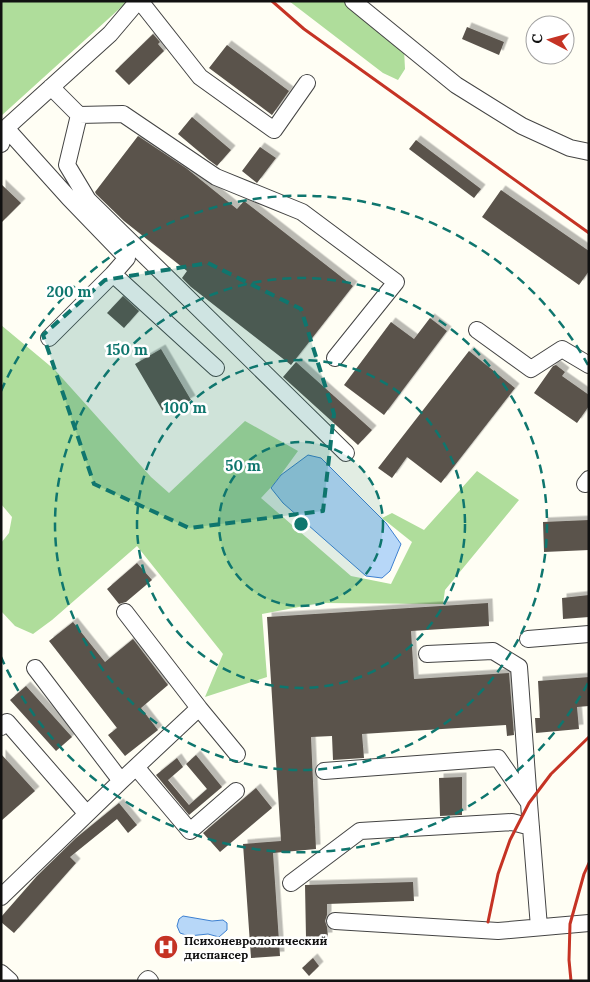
<svg xmlns="http://www.w3.org/2000/svg" width="590" height="982" viewBox="0 0 590 982" font-family="Lora,serif">
<defs>
<filter id="shadow"><feDropShadow dx="4.5" dy="-4.5" stdDeviation="0" flood-color="#0004"/></filter>
</defs>
<rect width="100%" height="100%" fill="#fffef4"/>
<path fill="#afdd9b" d="M1 1H128L1 116Z
M289 1H346L404 49 405 69 398 80 383 73Z
M1 325 55 370 151 477 169 493 245 421 298 451 274 484 261 498 351 576 391 584 412 542 382 518 392 513 424 530 477 471 519 500 445 590 443 604 320 603 262 614 267 677 205 697 223 654 137 546 52 620 33 634 15 626 1 611V543L9 533 12 517 1 504Z"/>
<path fill="#b7d7f8" stroke="#3d80d1" d="M308 455 321 458 386 523 401 544 390 571 382 578 366 576 283 503 271 488 281 475Z
M183 916 212 921 223 920 227 923V930L219 937 208 934 189 936 180 933 177 926 179 919Z"/>
<path fill="#5a534c" filter="url(#shadow)" d="M467 27 504 42 499 55 462 39Z
M153 34 160 42 158 44 164 51 129 85 115 71Z
M227 45 289 91 272 115 209 68Z
M192 117 231 150 217 166 209 160 178 134Z
M138 136 186 168 237 209 244 201 353 286 291 365 191 287 182 278 187 271 124 221 96 194 95 192Z
M416 140 481 189 474 198 409 149Z
M260 147 276 158 257 183 242 171Z
M1 184 21 203 1 223Z
M501 190 589 251V271L579 285 482 217Z
M123 296 139 311 124 328 107 313Z
M430 318 447 331 384 415 344 385 391 322 414 339Z
M161 349 191 400 165 415 135 364Z
M469 351 515 388 441 483 407 457 392 478 378 468Z
M296 362 372 430 358 445 283 377Z
M556 365 565 372 562 376 589 395V406L577 423 534 393 553 366Z
M589 520V550L544 552 543 522Z
M137 563 152 580 126 602 119 604 107 589Z
M589 595V617L563 619 562 598Z
M488 603 489 626 411 631 414 679 509 673 514 735 507 736 506 725 362 734 364 758 333 760 332 736 311 737 316 849 273 853 280 956 251 958 243 844 281 841 267 617Z
M73 622 105 662 133 639 168 685 141 708 158 730 125 756 108 735 117 728 49 641Z
M589 677V706L577 707 579 729 536 733 535 718H540L538 681Z
M26 686 72 737 56 751 10 700Z
M1 754 35 791 1 821Z
M196 755 222 787 189 815 156 775 177 758 183 767 168 780 189 805 207 789 186 764Z
M462 777V815L440 816 439 778Z
M256 788 272 808 220 852 203 833Z
M119 803 137 825 128 833 117 819 70 857 76 863 14 933 1 922V917L37 876 76 838Z
M413 882 414 901 327 904V915L325 921 327 927 328 937 306 938 305 885Z
M313 958 319 966 309 976 302 968Z"/>
<g fill="none" stroke-linecap="round" stroke-linejoin="round">
<g stroke="#444" stroke-width="18">
<path id="minor" d="M140 1 200 77 274 130 307 83
M353 1 456 85 522 126 570 148 589 152
M51 87 79 115
M1 129 6 128 69 198 127 258 113 274 216 368
M1 144 6 128 110 34 138 1
M477 330 531 369 562 349 589 365
M49 338 113 274
M335 358 396 282 302 212 216 177 123 114 79 115 67 165 88 200 346 453
M585 484 589 479
M125 612 199 708
M528 639 589 634
M427 654 493 651 519 667 529 803
M35 668 121 781
M1 727 7 722 87 814
M136 767 190 831 236 791
M324 771 498 758 529 803 539 927
M291 883 360 831 512 822 531 827
M1 897 121 781 199 708 237 754
M335 921 498 931 589 923
M1 973 10 981
M146 981 148 979 150 981"/>
</g>
<use href="#minor" stroke="#fff" stroke-width="16"/>
<path stroke="#c53324" stroke-width="3" d="M272 1 304 29 589 233
M488 922 498 874 510 840 529 803 551 774 589 737
M571 981 569 960 570 924 584 874 589 863"/>
</g>
<path fill="#0f766e" fill-opacity="0.2" stroke="#0f766e" stroke-width="4" stroke-dasharray="10 6" stroke-linejoin="round" d="M208 263 301 309 334 414 323 511 189 528 94 484 43 335 105 280Z"/>
<circle cx="301" cy="524" r="82" fill="#0f766e" fill-opacity=".12"/>
<g fill="none" stroke="#0f766e" stroke-width="2.5" stroke-dasharray="9 6">
<circle cx="301" cy="524" r="82"/>
<circle cx="301" cy="524" r="164"/>
<circle cx="301" cy="524" r="246"/>
<path d="M588 683A328 328 0 0 1 1 657M1 391A328 328 0 0 1 588 365"/>
</g>
<defs>
<g id="hospital-disc" transform="scale(1.25)"><circle r="9.5" fill="#c53324" stroke="#fff"/><path d="M-5-5h3v3.5h4V-5h3V5h-3V1.5h-4V5h-3Z" fill="#fff"/></g>
</defs>
<g fill-rule="evenodd">
<use href="#hospital-disc" x="166" y="947"/>
</g>
<g text-anchor="middle" dominant-baseline="central" stroke-width="5" stroke-linejoin="round" paint-order="stroke">
<g font-size="12" font-weight="bold" fill="#111" stroke="#fff" text-anchor="start">
<text x="184" y="940">Психоневрологический<tspan x="184" dy="14">диспансер</tspan></text>
</g>
</g>
<circle cx="301" cy="524" r="8" fill="#0f766e" stroke="#fff" stroke-width="2.5"/>
<g font-size="15" text-anchor="middle" font-weight="bold" fill="#0f766e" stroke="#fff" stroke-width="5" stroke-linejoin="round" paint-order="stroke">
<text x="69" y="297">200 m</text>
<text x="127" y="355">150 m</text>
<text x="185" y="413">100 m</text>
<text x="243" y="471">50 m</text>
</g>
<rect width="590" height="982" fill="none" stroke="#111111" stroke-width="5"/>
<g transform="translate(550 40) rotate(276)"><circle r="24" fill="#ffffff" stroke="#a0a0a0"/>
<path d="M0-4L9 19L0 12L-9 19Z" fill="#c53324"/>
<text y="-8" font-size="14" font-weight="bold" text-anchor="middle" fill="#111111">С</text>
</g>
</svg>
